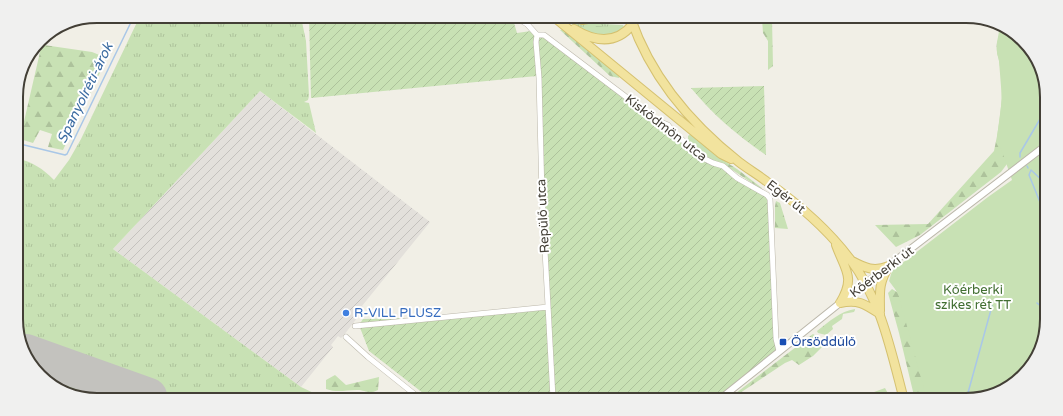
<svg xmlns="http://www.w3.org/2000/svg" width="1063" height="416" viewBox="0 0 1063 416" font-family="'Varela Round',sans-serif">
<defs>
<pattern id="industrial-furrows" width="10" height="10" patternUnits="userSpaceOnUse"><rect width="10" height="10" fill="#e3e0db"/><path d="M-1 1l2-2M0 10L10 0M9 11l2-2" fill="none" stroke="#c4c1bd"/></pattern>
<pattern id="grass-tufts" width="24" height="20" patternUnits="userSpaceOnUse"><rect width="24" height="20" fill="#c8e1b4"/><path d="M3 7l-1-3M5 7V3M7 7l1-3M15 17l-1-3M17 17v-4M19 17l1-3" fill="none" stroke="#adc29b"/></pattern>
<pattern id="forest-firs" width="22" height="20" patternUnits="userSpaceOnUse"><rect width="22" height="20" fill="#c8e1b4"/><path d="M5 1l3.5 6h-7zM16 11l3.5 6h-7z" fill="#adc29b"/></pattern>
<pattern id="garden-furrows" width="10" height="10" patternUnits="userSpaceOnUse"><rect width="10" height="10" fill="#c8e1b4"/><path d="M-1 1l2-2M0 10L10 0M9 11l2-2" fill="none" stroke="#adc29b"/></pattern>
</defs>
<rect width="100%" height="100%" fill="#f1efe6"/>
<path fill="url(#industrial-furrows)" d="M260 91 430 222 362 306 364 309 344 335 341 338 338 336 331 345 333 347 301 387 113 249Z"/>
<path fill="url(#grass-tufts)" d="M140 16 301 17 306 41 309 96 308 100 304 102 309 103 316 133 260 91 113 249 301 387 320 396 328 397 71 396 36 372 18 335 17 158C34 163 42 168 54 180L69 160 81 139Z
M562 18H568L583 23 623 25 624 27 623 30C617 32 610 35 604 36 591 37 573 25 562 18Z
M855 309V310L854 312 843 314 842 319 832 326 833 329 826 335 818 333 817 331C829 322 840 311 855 309Z
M885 388 891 399H855Z"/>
<path fill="url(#forest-firs)" d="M762 19H772L773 66 768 70V41L763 33Z
M999 25 1030 48 1046 86 1007 164 1001 172 920 235 896 247 875 225 928 224 994 151C1000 123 1005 90 999 61 999 58 997 55 997 52 995 43 1000 35 999 25Z
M587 26 617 27 620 28 619 30C609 31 595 35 585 29Z
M564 29 620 76 619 78 610 76 560 30Z
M37 44 92 52 107 58 63 150 48 147 52 134 40 130 33 143 20 139 40 52 33 50Z
M691 133 715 155 737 169 762 188 761 189 725 165 710 159 688 141V136Z
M776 201 780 203 788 229 775 228V206Z
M894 274 943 400H915L899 333 888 293 892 289 897 292 893 284Z
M813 334 818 337 822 347 813 356 799 365 792 360 785 363 737 395 736 393Z
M335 375 346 385 379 377 378 390C368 395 366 390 357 390 345 390 338 393 326 389V380Z"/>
<path fill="#c8e1b4" d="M999 25 1030 48 1046 86 1043 345 1015 383 971 400H927L898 293 889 281 892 271 988 197 1012 180 997 137 1002 99 999 61 997 53V43L1000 33Z"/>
<path fill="url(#garden-furrows)" d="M309 17 510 18 514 23 517 33 531 31 540 34 651 118 659 120 705 159 718 165 770 199 779 351 720 399 428 397 369 351 359 325 363 319 450 317 548 307 537 76 311 98Z
M764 86 766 155C738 136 713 115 691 88Z"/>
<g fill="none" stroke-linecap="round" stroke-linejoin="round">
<path stroke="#a9c7e7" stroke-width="1.5" d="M16 143 65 155 67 154 134 16
M1020 157V153L1046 109
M1027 166 1028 168
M1044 212 1029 175 1031 170 1045 183
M1037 303 1043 308
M966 400 992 306"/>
<path stroke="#c3c2be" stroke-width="36" d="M26 352 149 396"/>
<g stroke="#bbb7aa" stroke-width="6">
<path id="minor" d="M517 18 527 24 537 35
M537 35H544L626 97 651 118 668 125 674 133 705 159 713 163 723 166 737 178 767 195 770 199 776 339 779 351
M537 35 536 42 539 78 542 195 553 398
M355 326 548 307
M346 337 368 357 418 397"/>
</g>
<g stroke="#bbb7aa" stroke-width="8">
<path id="tertiary" d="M720 399 840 303 1045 146"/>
</g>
<g stroke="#d5c170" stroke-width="10">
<path id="primary" d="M555 18 721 154 731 159
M574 18 582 20 593 18
M631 19C651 77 691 124 739 162 748 169 757 174 766 181 797 203 827 228 850 259 881 300 891 351 904 400
M574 29C595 42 616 45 633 24
M836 245C845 270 856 277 840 303
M852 261C865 268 874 272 889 266
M840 303C858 299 865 304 880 314
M880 311C880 292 878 284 889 266"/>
</g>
<use href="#minor" stroke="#fff" stroke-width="5"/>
<use href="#tertiary" stroke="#fff" stroke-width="6"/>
<use href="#primary" stroke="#f2e39e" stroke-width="8"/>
</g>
<circle fill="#3f7fe0" stroke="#fff" stroke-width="1.5" cx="346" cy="313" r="4"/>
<rect fill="#1a4fb4" stroke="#fff" stroke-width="1.5" x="779" y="338" width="8" height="8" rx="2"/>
<g text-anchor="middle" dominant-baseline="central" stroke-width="4" stroke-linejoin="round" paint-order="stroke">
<g font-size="13" fill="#433f36" stroke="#fff">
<text transform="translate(666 128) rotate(38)">Kisködmön utca</text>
<text transform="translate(786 197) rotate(38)">Egér út</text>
<text transform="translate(543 216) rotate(-93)">Repülő utca</text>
<text transform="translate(882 272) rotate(-37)">Kőérberki út</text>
</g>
<g font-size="13" fill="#416e31" stroke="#fff">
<text x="973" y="290">Kőérberki<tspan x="973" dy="15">szikes rét TT</tspan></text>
</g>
<g font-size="13" fill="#366cbe" stroke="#fff" text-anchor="start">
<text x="354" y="313">R-VILL PLUSZ</text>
</g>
<g font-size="13" fill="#164399" stroke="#fff" text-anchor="start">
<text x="791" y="342">Örsöddűlő</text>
</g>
<g font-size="14" font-style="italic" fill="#3c6ca2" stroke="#fff">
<text transform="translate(85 93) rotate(-64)">Spanyolréti-árok</text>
</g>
</g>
<path d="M0 0H1063V416H0ZM97 23H966A74 74 0 0 1 1040 97V319A74 74 0 0 1 966 393H97A74 74 0 0 1 23 319V97A74 74 0 0 1 97 23Z" fill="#f0f0ef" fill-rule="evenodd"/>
<path fill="none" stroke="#433f36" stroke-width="2" d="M97 23H966A74 74 0 0 1 1040 97V319A74 74 0 0 1 966 393H97A74 74 0 0 1 23 319V97A74 74 0 0 1 97 23Z"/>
</svg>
